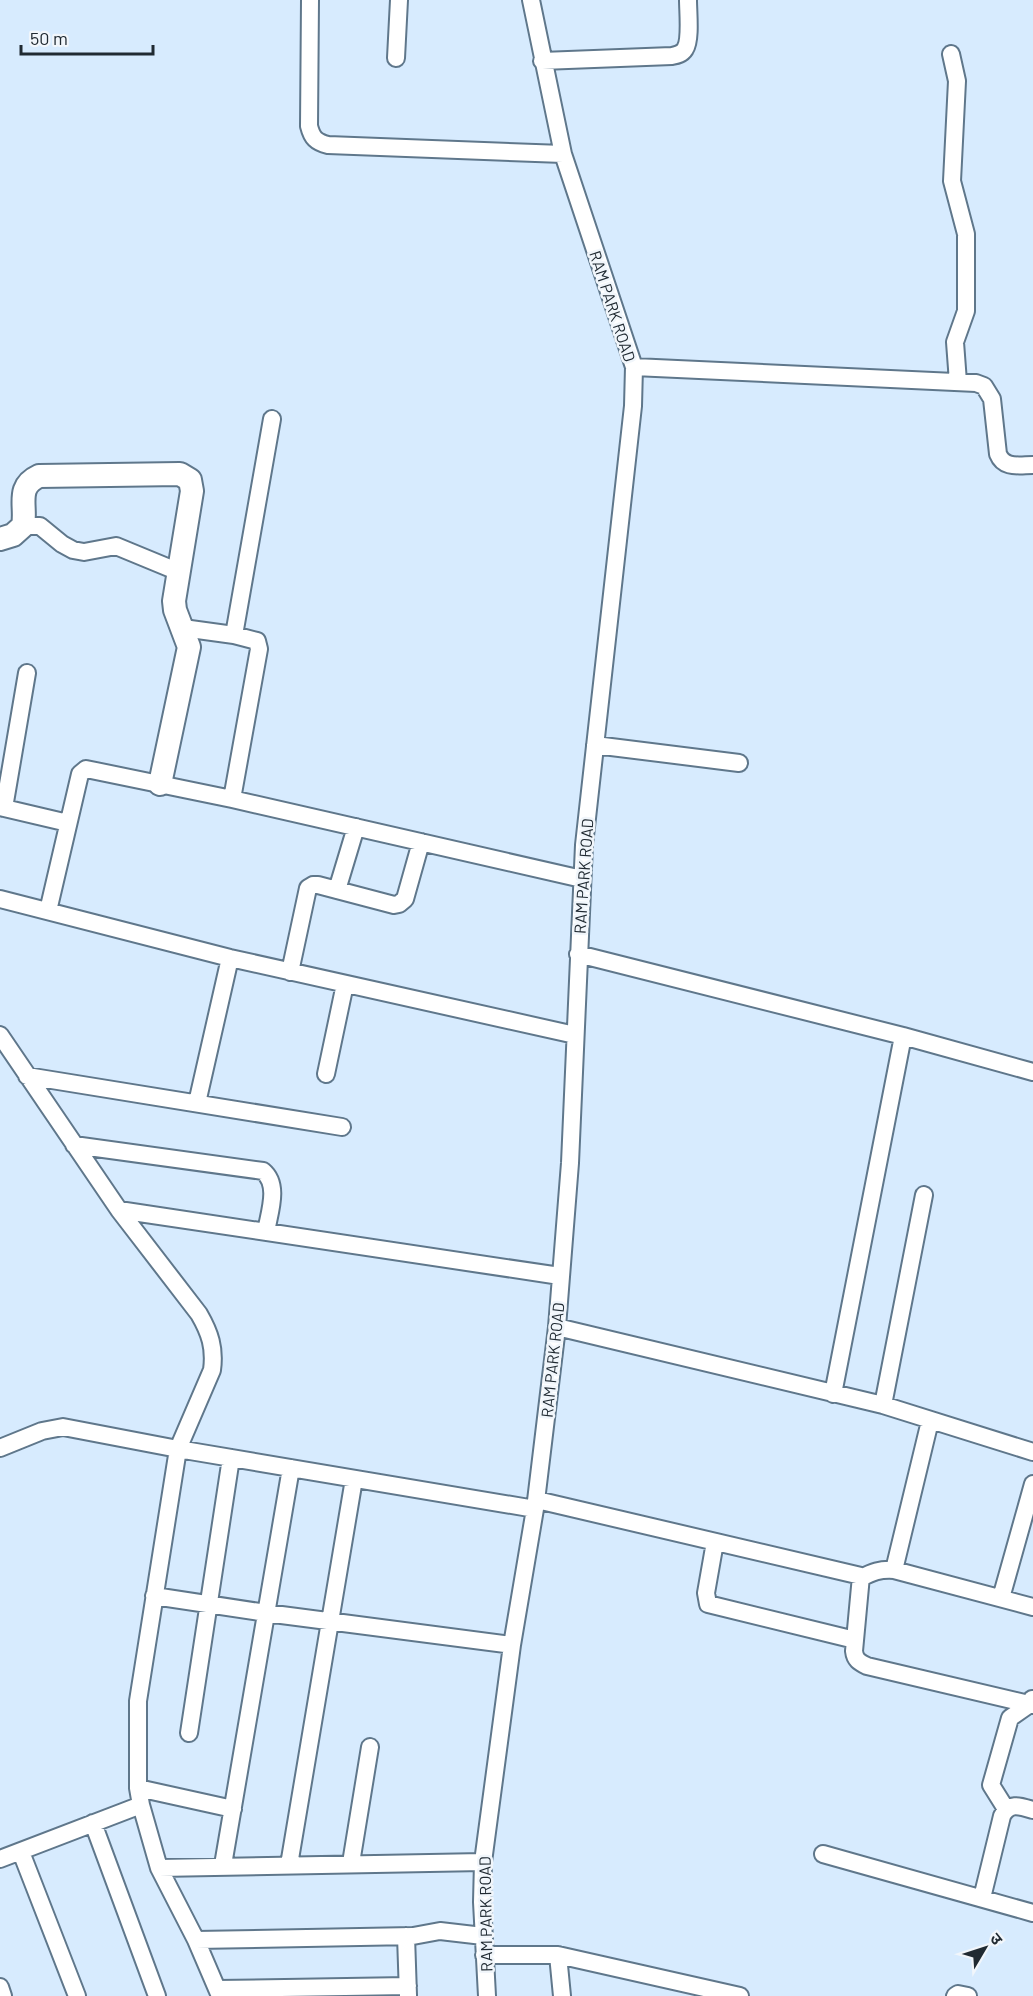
<svg xmlns="http://www.w3.org/2000/svg" width="1033" height="1996" viewBox="0 0 1033 1996" font-family="Barlow,'Noto Sans Devanagari',sans-serif">
<rect width="100%" height="100%" fill="#d7ebfe"/>
<g fill="none" stroke-linecap="round" stroke-linejoin="round">
<g stroke="#5f778b" stroke-width="20">
<path id="street" d="M310 0 309 126C312 138 316 142 328 145L563 154 634 367 633 406 584 845 570 1163 557 1327 535 1509 512 1645 483 1862 482 1902 487 1996
M531 0 563 154
M951 54 957 81 952 181 966 234V311L955 342 958 382
M396 58 399 0
M542 61 672 56C677 55 682 54 685 49 691 40 688 12 688 0
M634 367 976 383 984 386 992 399 998 454C1004 469 1019 465 1033 465
M23 526H40L62 544 73 550 84 552 116 546 179 572
M183 628 234 635 272 419
M595 745 739 763
M232 799 259 649 257 641 234 635
M0 807 68 823
M4 808 27 673
M337 890 356 827
M0 899 230 958 575 1035
M48 911 80 774 86 769 232 799 582 879
M578 954 903 1036 1033 1072
M290 972 308 888 313 885H318L394 905 399 904 405 899 421 842
M0 1035 119 1210 199 1314C210 1333 215 1348 212 1370L178 1449 138 1701V1788L141 1805 159 1868 196 1940 220 1996
M326 1074 345 984
M27 1076 342 1127
M197 1103 230 958
M74 1145 263 1171C280 1185 269 1213 266 1232
M119 1210 560 1276
M557 1327 883 1405 1033 1452
M833 1394 903 1036
M883 1405 924 1195
M0 1448 42 1431 63 1427 178 1449 535 1509
M537 1500 861 1576 854 1651C855 1660 859 1662 867 1666L1033 1705
M715 1542 706 1593 708 1604 855 1640
M894 1570 930 1421
M861 1578C872 1572 880 1569 894 1570L1033 1607
M154 1596 266 1613 512 1645
M1001 1598 1033 1484
M189 1733 231 1458
M138 1788 233 1809
M1006 1809 991 1785 1010 1718 1030 1704 1032 1699
M93 1823 157 1996
M21 1852 77 1996
M823 1854 1033 1913
M0 1859 141 1805
M351 1863 370 1747
M223 1865 291 1468
M289 1865 354 1479
M159 1868 483 1862
M982 1898 1002 1816C1009 1802 1020 1806 1033 1810
M406 1936 408 1995
M196 1940 413 1936 440 1931 483 1936
M484 1955H558L740 1996
M558 1955 562 1996
M0 1987 3 1996
M217 1989 408 1986
M955 1996 958 1994 968 1996"/>
</g>
<g stroke="#5f778b" stroke-width="26">
<path id="secondary" d="M0 539 13 535 23 526C27 506 15 487 39 476L180 474 190 480 192 491 174 601 175 610 189 647 160 784"/>
</g>
<use href="#street" stroke="#fff" stroke-width="16"/>
<use href="#secondary" stroke="#fff" stroke-width="22"/>
</g>
<g text-anchor="middle" dominant-baseline="central" stroke-width="5" stroke-linejoin="round" paint-order="stroke">
<g font-size="16" fill="#202a32" stroke="#f1f6fb">
<text transform="translate(613 306) rotate(72)">RAM PARK ROAD</text>
<text transform="translate(583 876) rotate(-86)">RAM PARK ROAD</text>
<text transform="translate(552 1360) rotate(-84)">RAM PARK ROAD</text>
<text transform="translate(485 1914) rotate(-91)">RAM PARK ROAD</text>
</g>
</g>
<g transform="translate(985 1948) rotate(51)" stroke="#f1f6fb" stroke-width="4.5" paint-order="stroke">
<path d="M0-4.5L10 22L0 15L-10 22Z" fill="#202a32"/>
<text y="-9" font-size="16" font-weight="bold" text-anchor="middle" fill="#202a32">उ</text>
</g>
<path d="M21 45v9h132v-9" fill="none" stroke="#202a32" stroke-width="3"/>
<text x="30" y="45" font-size="18" fill="#202a32" stroke="#f1f6fb" stroke-width="4.5" paint-order="stroke">50 m</text>
</svg>
